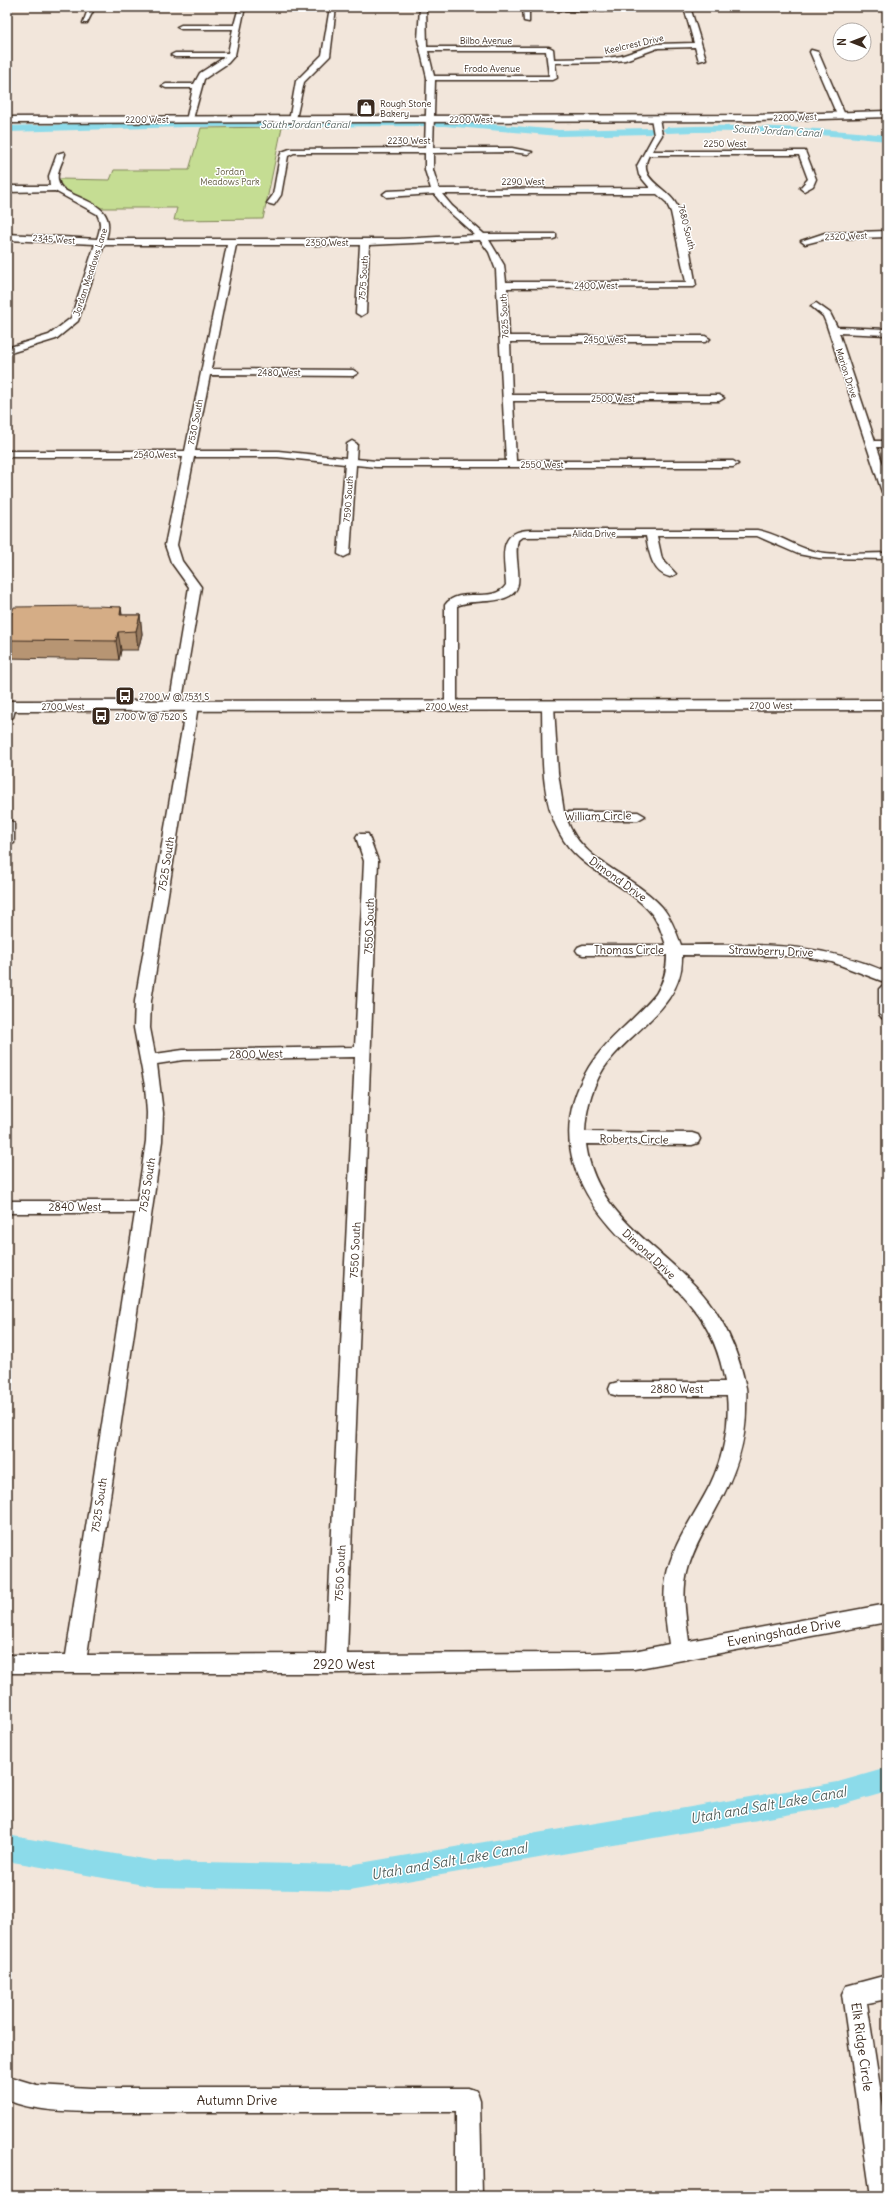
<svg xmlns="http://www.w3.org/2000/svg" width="894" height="2203" viewBox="0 0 894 2203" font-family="Delius,sans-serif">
<rect width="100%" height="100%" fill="#f2e6db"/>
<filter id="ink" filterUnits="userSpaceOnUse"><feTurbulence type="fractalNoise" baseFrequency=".025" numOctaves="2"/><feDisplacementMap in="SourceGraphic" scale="8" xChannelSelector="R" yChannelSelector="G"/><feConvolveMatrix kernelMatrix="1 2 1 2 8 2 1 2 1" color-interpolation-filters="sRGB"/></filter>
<g filter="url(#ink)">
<path fill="#c5dd93" stroke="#808458" d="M282 127 263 219 174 220 177 208H101L69 192 61 185 59 179 110 180 114 170H189L201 128Z"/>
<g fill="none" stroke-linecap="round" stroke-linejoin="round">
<path fill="#8cdbea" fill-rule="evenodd" d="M445 120 559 130 650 128 655 131 650 134 559 136 445 126 186 127 7 132V126L186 121Z
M695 126C759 125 823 128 887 135V141C814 133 741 130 667 133L662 130 667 127Z
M887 1768V1792L838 1806 349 1891 155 1887 7 1861V1835L155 1861 349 1865 838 1782Z"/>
<g stroke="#3b2a1e" stroke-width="3">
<path id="street" d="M89 7H95L87 23H83Z
M239 7H245L235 55 228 63 204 79 193 119 186 121 193 88H166L162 86 166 84H194L200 73 225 57H175L171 55 175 53H228L233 29H181L177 27 181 25H234Z
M330 7H336L330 56 304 82 296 119 289 121 296 81 322 55Z
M420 7H426L427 47H549L553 49 554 59 607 58 621 56 657 44 694 43 685 11H575L546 9 543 7H690L706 59 699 61 695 47 658 48 625 60 607 62 555 63 557 78 553 80H435L433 148H512L532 152 528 154 512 152 433 153V170L439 189 650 188 639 175 637 166 654 135 651 118 655 116 659 118 662 135 652 151H805L816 179 813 186 804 191 800 188 808 179 799 155H649C636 180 666 186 676 204 689 227 690 259 696 285L694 287 507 288 509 336H705L710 339 705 342H510L512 395H719L724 398 719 401H513L516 461H733L738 464 733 467H376L356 465 350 554 344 557 338 554 345 464 278 457H194L177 545 182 561 201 587 181 706 179 709H171L169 706 189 587 171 562 165 545 183 457H7V451H185L227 245H104L78 321 56 339 7 354V348L49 335 71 318 95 244 7 240V234L97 239C100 230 102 223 97 214L55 191 7 192V186H50L49 176 57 154 64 152 65 154C61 166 52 179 63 189 86 203 117 205 106 239H399L475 235 446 209 434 194 387 197 383 194 387 191 431 189 425 170V153H294L288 156 281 195 274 205 267 203 273 195 280 156 282 152 290 149 425 148 427 78 418 40ZM428 51H546L549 76H434ZM442 194H657L666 202 671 212 686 282H506L504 265 489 240 553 239 556 238V234H484L452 206ZM480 240 489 252 496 270 506 461H376L356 459 357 444 352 441 347 444 346 458 278 451H195L210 375 353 376 358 373 353 370 211 369 236 245H360L356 313 361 316 366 313 369 245Z
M523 7H529V22L524 21Z
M811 50 818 52 845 115 844 117 837 115 810 52Z
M887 231V237L825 239 805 244 801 241 825 233Z
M816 303 830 313 837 327 887 329V335L839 333 875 441H887V447H877L887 476V495L882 492 826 323 823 316 811 306Z
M530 530H757C775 533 789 543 806 549 831 557 861 553 887 553V559L819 558 798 554 757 536H657L662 559 676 574 670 577C652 573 649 552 646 536L522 537 518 540C514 555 520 569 518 584 514 608 472 597 457 606V706L455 709H447L445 706V605C459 585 493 605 506 585 505 560 495 531 530 530Z
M10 702 16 706 13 717 7 721V703Z
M192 702 198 706 151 1001 150 1028 155 1054 183 1050 355 1047 364 861 356 837 358 834H368L378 861 347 1654 593 1653 634 1651 669 1644C666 1623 662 1600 666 1578 672 1544 695 1515 710 1485 723 1458 730 1426 727 1396H618L611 1394 609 1389 611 1384 618 1382H725C720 1354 711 1330 693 1308 675 1284 651 1267 630 1247 577 1196 547 1137 589 1067 606 1039 635 1020 656 994 664 981 667 970 667 955H583L578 953 576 950 578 947 583 945H666C662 934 659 922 651 913 625 882 579 870 560 834 539 797 543 748 542 706L548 702 554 706 558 773 564 812H638L645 816 638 820H567C581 862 634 875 662 907 671 918 676 931 681 945 758 945 814 940 887 972V983L832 962 800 956 682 955C684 1004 636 1027 609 1061 593 1081 586 1108 585 1132L692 1133 698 1135 700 1139 698 1143 692 1145 586 1144C595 1214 656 1243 700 1291 724 1318 739 1353 746 1388 747 1393 746 1402 746 1409 746 1445 734 1477 716 1509 706 1528 694 1547 688 1569 681 1592 686 1617 689 1641L887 1604V1622L634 1669 336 1673H7V1655H66L135 1213H7V1201H137L146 1141 147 1113 145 1086 134 1028 135 1001 186 706ZM355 1057 326 1654 87 1655 162 1141 163 1113 157 1064 183 1060Z
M7 819 14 823V843L7 847Z
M887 984V1019L882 1018 879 1014V989L882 986Z
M887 1975V1999L867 2003 887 2133V2196H871L842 1994 846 1986Z
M7 2076 37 2085 90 2088H468L477 2091 480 2100 482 2196H456V2112H90C61 2111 34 2111 7 2100Z"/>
</g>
<g stroke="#3b2a1e" stroke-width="3">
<path id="secondary" d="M887 111V117L757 121 7 123V117L757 115Z
M887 700V710L7 711V701Z"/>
</g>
<use href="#street" fill="#fff" fill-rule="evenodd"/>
<use href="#secondary" fill="#fff" fill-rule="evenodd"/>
</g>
<path fill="#b79573" stroke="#3b2a1e" d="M121 607 122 615H140L142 634 138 650H121L119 660 7 658V617L11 615Z"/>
<path fill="#95795e" stroke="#3b2a1e" d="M121 607 123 626 120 615Z
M140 615 142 634 138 650 136 631Z
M118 632 121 650 119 660 116 641Z"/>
<path fill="#d5ad86" stroke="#3b2a1e" d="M96 606 121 607 120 615H140L136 631 118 632 116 641 7 640V617L8 615H11L14 607Z"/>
</g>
<defs>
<g id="shop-square" transform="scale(1)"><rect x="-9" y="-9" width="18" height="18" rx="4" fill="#3b2a1e" stroke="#fff"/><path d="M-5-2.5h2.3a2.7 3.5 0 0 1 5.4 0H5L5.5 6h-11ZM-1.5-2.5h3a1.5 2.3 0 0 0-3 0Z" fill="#fff"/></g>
<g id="bus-square" transform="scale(1)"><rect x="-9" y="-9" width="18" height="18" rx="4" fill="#3b2a1e" stroke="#fff"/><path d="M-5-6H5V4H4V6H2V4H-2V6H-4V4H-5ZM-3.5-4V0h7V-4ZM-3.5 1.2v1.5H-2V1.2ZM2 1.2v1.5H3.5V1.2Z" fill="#fff"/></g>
</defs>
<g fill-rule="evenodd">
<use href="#shop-square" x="366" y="108"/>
<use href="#bus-square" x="125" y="696"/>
<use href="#bus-square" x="101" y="716"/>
</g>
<g text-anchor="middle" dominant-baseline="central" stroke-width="3" stroke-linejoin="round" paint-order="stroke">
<g font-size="9" fill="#3b2a1e" stroke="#fff">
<text x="486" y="40">Bilbo Avenue</text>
<text transform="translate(634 44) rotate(-13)">Keelcrest Drive</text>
<text x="492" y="68">Frodo Avenue</text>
<text transform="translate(795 117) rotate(-2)">2200 West</text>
<text x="147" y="119">2200 West</text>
<text x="471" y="119">2200 West</text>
<text x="409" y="140">2230 West</text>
<text x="725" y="143">2250 West</text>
<text x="523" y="181">2290 West</text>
<text transform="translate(687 227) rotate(76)">7680 South</text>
<text transform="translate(846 236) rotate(-2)">2320 West</text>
<text transform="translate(54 239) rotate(4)">2345 West</text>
<text x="327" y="242">2350 West</text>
<text transform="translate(90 272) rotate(-72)">Jordan Meadows Lane</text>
<text transform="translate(363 278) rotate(-86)">7575 South</text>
<text x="596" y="285">2400 West</text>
<text transform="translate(504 316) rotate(-93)">7625 South</text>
<text x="605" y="339">2450 West</text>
<text x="279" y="372">2480 West</text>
<text transform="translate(847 373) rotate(72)">Marion Drive</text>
<text x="613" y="398">2500 West</text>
<text transform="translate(195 422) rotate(-79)">7530 South</text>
<text x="155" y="454">2540 West</text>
<text x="542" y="464">2550 West</text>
<text transform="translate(348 499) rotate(-86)">7590 South</text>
<text x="594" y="533">Alida Drive</text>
<text x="771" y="705">2700 West</text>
<text x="63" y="706">2700 West</text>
<text x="447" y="706">2700 West</text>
</g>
<g font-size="9" fill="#3b2a1e" stroke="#fff" text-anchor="start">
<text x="380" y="103">Rough Stone<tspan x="380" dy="10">Bakery</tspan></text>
<text x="139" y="696">2700 W @ 7531 S</text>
<text x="115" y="716">2700 W @ 7520 S</text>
</g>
<g font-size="9" fill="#5e573b" stroke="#fff">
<text x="230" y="171">Jordan<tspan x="230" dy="10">Meadows Park</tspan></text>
</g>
<g font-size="10" font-style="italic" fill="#535f5b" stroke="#fff">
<text x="305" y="124">South Jordan Canal</text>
<text transform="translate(777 131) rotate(3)">South Jordan Canal</text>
</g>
<g font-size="11" fill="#3b2a1e" stroke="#fff">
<text transform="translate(598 816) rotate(-1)">William Circle</text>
<text transform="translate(166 864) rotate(-81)">7525 South</text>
<text transform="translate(618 879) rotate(36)">Dimond Drive</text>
<text transform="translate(369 926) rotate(-88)">7550 South</text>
<text x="629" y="950">Thomas Circle</text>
<text transform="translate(771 951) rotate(2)">Strawberry Drive</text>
<text transform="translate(256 1054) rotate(-1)">2800 West</text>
<text transform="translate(634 1139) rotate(1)">Roberts Circle</text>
<text transform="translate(147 1185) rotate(-81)">7525 South</text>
<text x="75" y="1207">2840 West</text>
<text transform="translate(355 1250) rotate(-87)">7550 South</text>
<text transform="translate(649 1254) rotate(43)">Dimond Drive</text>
<text x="677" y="1389">2880 West</text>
<text transform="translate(99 1505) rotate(-82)">7525 South</text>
<text transform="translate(340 1573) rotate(-87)">7550 South</text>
</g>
<g font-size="13" fill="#3b2a1e" stroke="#fff">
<text transform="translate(784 1632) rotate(-10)">Eveningshade Drive</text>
<text x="344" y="1664">2920 West</text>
<text transform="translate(862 2047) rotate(82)">Elk Ridge Circle</text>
<text x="237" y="2100">Autumn Drive</text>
</g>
<g font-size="14" font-style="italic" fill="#535f5b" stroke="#fff">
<text transform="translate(768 1805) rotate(-10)">Utah and Salt Lake Canal</text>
<text transform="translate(449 1861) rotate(-10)">Utah and Salt Lake Canal</text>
</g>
</g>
<rect width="894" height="2203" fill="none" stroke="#fff" stroke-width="24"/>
<rect x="12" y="12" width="870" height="2179" fill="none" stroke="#3b2a1e" stroke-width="1.5" filter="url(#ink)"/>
<g transform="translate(852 42) rotate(270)"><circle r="19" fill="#ffffff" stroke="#b1aaa5"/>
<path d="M0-3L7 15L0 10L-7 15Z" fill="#3b2a1e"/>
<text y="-6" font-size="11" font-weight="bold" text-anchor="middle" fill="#3b2a1e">N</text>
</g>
</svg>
